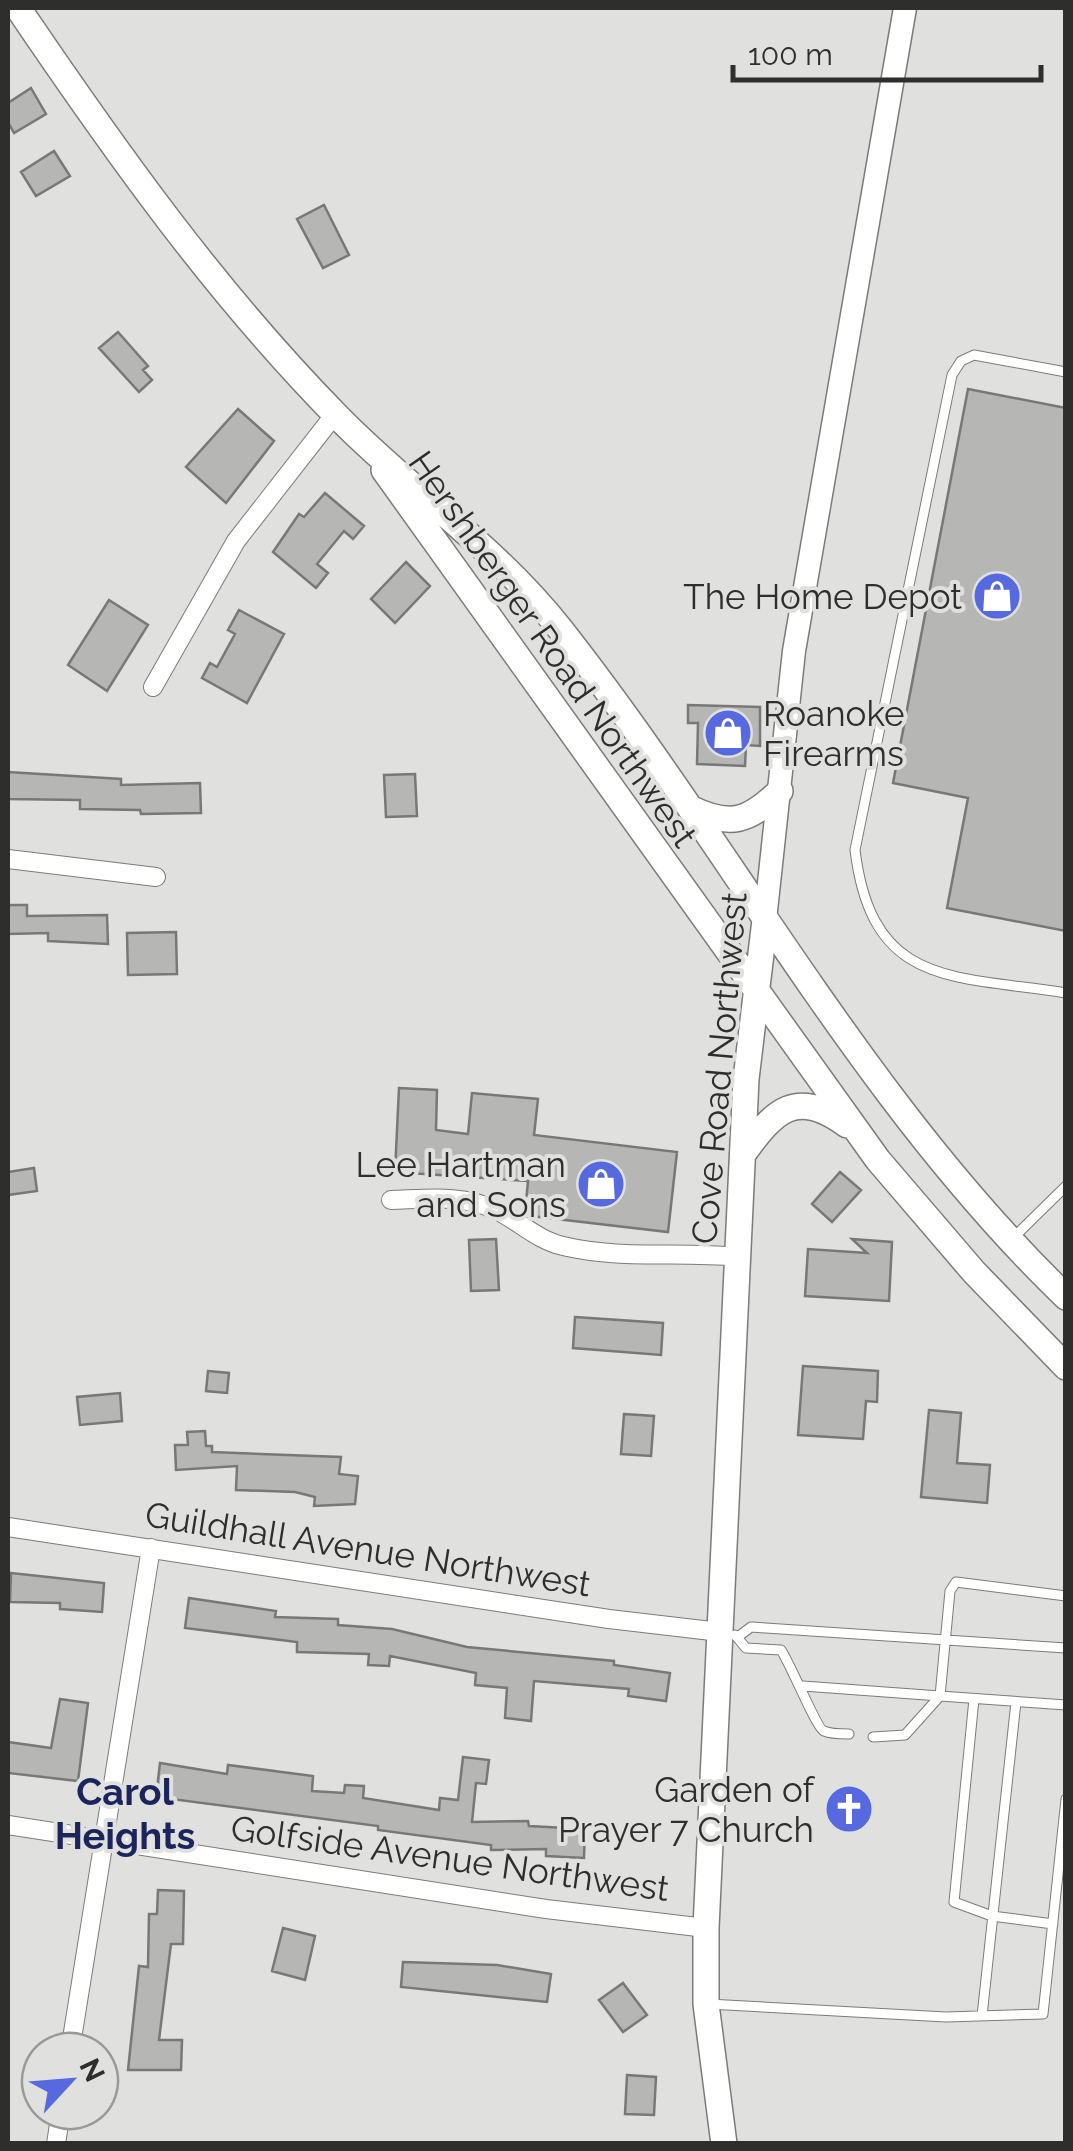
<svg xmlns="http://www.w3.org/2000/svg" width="1073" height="2151" viewBox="0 0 1073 2151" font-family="Raleway,sans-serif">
<rect width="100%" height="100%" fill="#e0e1de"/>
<path fill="#b6b7b4" stroke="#787976" stroke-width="2.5" d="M31 88 46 114 14 133 8 122V103Z
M54 151 70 176 36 196 21 172Z
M324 205 349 255 323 268 297 219Z
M118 332 148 366 143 370 152 380 139 392 99 348Z
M968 389 1066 408V931L947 908 968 798 893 783Z
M238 409 274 441 226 503 186 467Z
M325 493 364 526 353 539 344 531 317 564 328 573 316 588 273 552 299 514 304 517Z
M406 562 430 586 395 623 371 599Z
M109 600 148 625 107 691 68 665Z
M239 610 284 634 247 703 202 678 210 663 217 667 235 634 228 630Z
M688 705 760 707V746L746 745 745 766 697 764 698 723H688Z
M8 772 121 779V785L200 783 201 813 141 814 140 810 80 809V800L8 799Z
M415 774 417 816 386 817 384 775Z
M8 905H27V916L107 915 108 944 48 941V933L8 934Z
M176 932 177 974 128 975 127 933Z
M399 1088 437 1090 436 1130 468 1134 472 1093 538 1099 534 1135 677 1152 668 1232 531 1216 525 1212 528 1181 395 1172Z
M34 1168 37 1191 8 1195V1172Z
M840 1172 861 1190 832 1222 812 1204Z
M496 1239 499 1290 471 1291 469 1240Z
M852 1239 892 1242 889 1301 805 1296 808 1249 867 1253Z
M575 1317 663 1323 661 1355 573 1348Z
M803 1366 878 1371 877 1402 866 1401 863 1439 798 1435Z
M208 1371 229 1373 227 1393 206 1391Z
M120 1393 122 1421 80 1425 77 1397Z
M929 1410 961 1413 957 1463 990 1465 987 1503 921 1497Z
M624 1414 654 1416 651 1456 621 1454Z
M205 1431 206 1446H212V1452L341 1457 339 1474 358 1476 355 1504 314 1506 315 1497 295 1492 236 1490 237 1466 176 1470 175 1445H188L187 1432Z
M11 1573 104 1583 102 1612 60 1609V1603L10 1602Z
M189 1598 276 1611 275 1617 338 1619V1625L392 1629 467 1647 614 1661V1665L670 1673 666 1701 628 1696 629 1689 534 1681 531 1721 505 1718 507 1688 475 1685 476 1673 390 1656 389 1666 368 1665 369 1654 297 1652V1642L185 1628Z
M60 1699 88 1703 78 1781 8 1773V1742L51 1748Z
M463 1757 489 1760 486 1784 476 1783 472 1822 528 1821 529 1826 585 1829 584 1858 546 1856V1849L491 1850V1845L378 1830V1826L156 1797 160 1763 227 1774 228 1765 313 1776 312 1791 344 1793 345 1785 364 1786 363 1798 439 1810 440 1798 458 1800Z
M158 1890 184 1891 183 1944H171L159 2040H182L181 2070H128L139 1966 148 1967 149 1914H157Z
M283 1928 315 1936 305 1980 272 1971Z
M403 1962 497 1965 551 1974 547 2002 401 1987Z
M623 1983 647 2015 623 2032 599 2000Z
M627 2075 656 2077 654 2115 625 2114Z"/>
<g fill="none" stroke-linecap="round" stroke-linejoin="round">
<g stroke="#7b7c79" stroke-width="11">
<path id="service" d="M1066 372 974 355 961 361 952 375 855 850C872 988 953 975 1066 993
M1013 1238 1066 1186
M735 1635 746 1648 781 1650C791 1665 817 1729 824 1731 830 1734 842 1734 849 1734
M739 1636 751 1627 1066 1648
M803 1686 940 1696 950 1591 956 1582 1066 1596
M974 1699 954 1902 992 1916 1053 1924
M873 1737 905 1735 940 1696 1066 1705
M708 2004 946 2017 1043 2014 1066 1799
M982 2016 1016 1702"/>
</g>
<g stroke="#7b7c79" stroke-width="20">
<path id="minor" d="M153 687 236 541 335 414
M8 859 156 877
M391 1200C427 1199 462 1194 496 1210 519 1221 537 1240 563 1246 622 1260 679 1251 738 1257
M8 1527 609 1619 720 1632
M8 1825 546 1909 706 1928
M70 2051 151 1548
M56 2144 61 2111"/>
</g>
<g stroke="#7b7c79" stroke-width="25">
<path id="tertiary" d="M765 920 794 651 905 8"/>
</g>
<g stroke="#7b7c79" stroke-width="28">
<path id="secondary" d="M18 8C115 151 215 292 337 416 410 491 496 547 561 630 733 849 863 1101 1066 1297
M384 470 878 1160 974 1272 1066 1367
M690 808C731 828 749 821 780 791
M743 1154C774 1111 796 1087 847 1125
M724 2144 706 2004V1928L746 1079 765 920"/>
</g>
<use href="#service" stroke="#fff" stroke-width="9"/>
<use href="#minor" stroke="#fff" stroke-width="18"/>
<use href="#tertiary" stroke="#fff" stroke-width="22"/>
<use href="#secondary" stroke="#fff" stroke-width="25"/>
</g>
<defs>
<g id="shop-disc" transform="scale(2.5)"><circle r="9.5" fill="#5769df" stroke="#e0e1de"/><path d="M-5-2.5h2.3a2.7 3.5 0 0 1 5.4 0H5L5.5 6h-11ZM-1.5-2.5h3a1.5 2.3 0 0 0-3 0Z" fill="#fff"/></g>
<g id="church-disc" transform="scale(2.5)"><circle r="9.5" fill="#5769df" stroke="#e0e1de"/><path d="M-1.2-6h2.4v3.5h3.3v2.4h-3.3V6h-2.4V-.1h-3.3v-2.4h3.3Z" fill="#fff"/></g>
</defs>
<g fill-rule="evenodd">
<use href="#shop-disc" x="997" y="596"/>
<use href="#shop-disc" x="728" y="733"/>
<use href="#shop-disc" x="601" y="1184"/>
<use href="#church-disc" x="849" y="1809"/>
</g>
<g text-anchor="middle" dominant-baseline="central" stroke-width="8" stroke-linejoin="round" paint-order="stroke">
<g font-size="35" fill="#2e2f2d" stroke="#e0e1de" text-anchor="end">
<text x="962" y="596">The Home Depot</text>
<text x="763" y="713" text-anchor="start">Roanoke<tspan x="763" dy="40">Firearms</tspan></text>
<text x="566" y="1164">Lee Hartman<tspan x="566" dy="40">and Sons</tspan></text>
<text x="814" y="1789">Garden of<tspan x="814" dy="40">Prayer 7 Church</tspan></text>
</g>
<g font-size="35" fill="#2e2f2d" stroke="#e0e1de">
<text transform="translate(553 649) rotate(55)">Hershberger Road Northwest</text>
<text transform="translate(719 1068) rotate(-85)">Cove Road Northwest</text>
<text transform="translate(368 1549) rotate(9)">Guildhall Avenue Northwest</text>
<text transform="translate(450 1858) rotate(8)">Golfside Avenue Northwest</text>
</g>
<g font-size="38" font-weight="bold" fill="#1c245c" stroke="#e0e1de">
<text x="125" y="1791">Carol<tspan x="125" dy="44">Heights</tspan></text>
</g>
</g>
<rect width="1073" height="2151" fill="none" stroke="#2e2f2d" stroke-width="20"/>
<g transform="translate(70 2081) rotate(64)"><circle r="48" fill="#e0e1de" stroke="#999a97" stroke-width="2.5"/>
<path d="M0-8L18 38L0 25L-18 38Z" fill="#5769df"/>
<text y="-15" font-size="28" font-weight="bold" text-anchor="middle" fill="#2e2f2d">N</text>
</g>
<path d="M733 65v15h308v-15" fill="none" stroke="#2e2f2d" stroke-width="5"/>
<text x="748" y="65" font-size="30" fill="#2e2f2d" stroke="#e0e1de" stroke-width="8" paint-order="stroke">100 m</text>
</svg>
